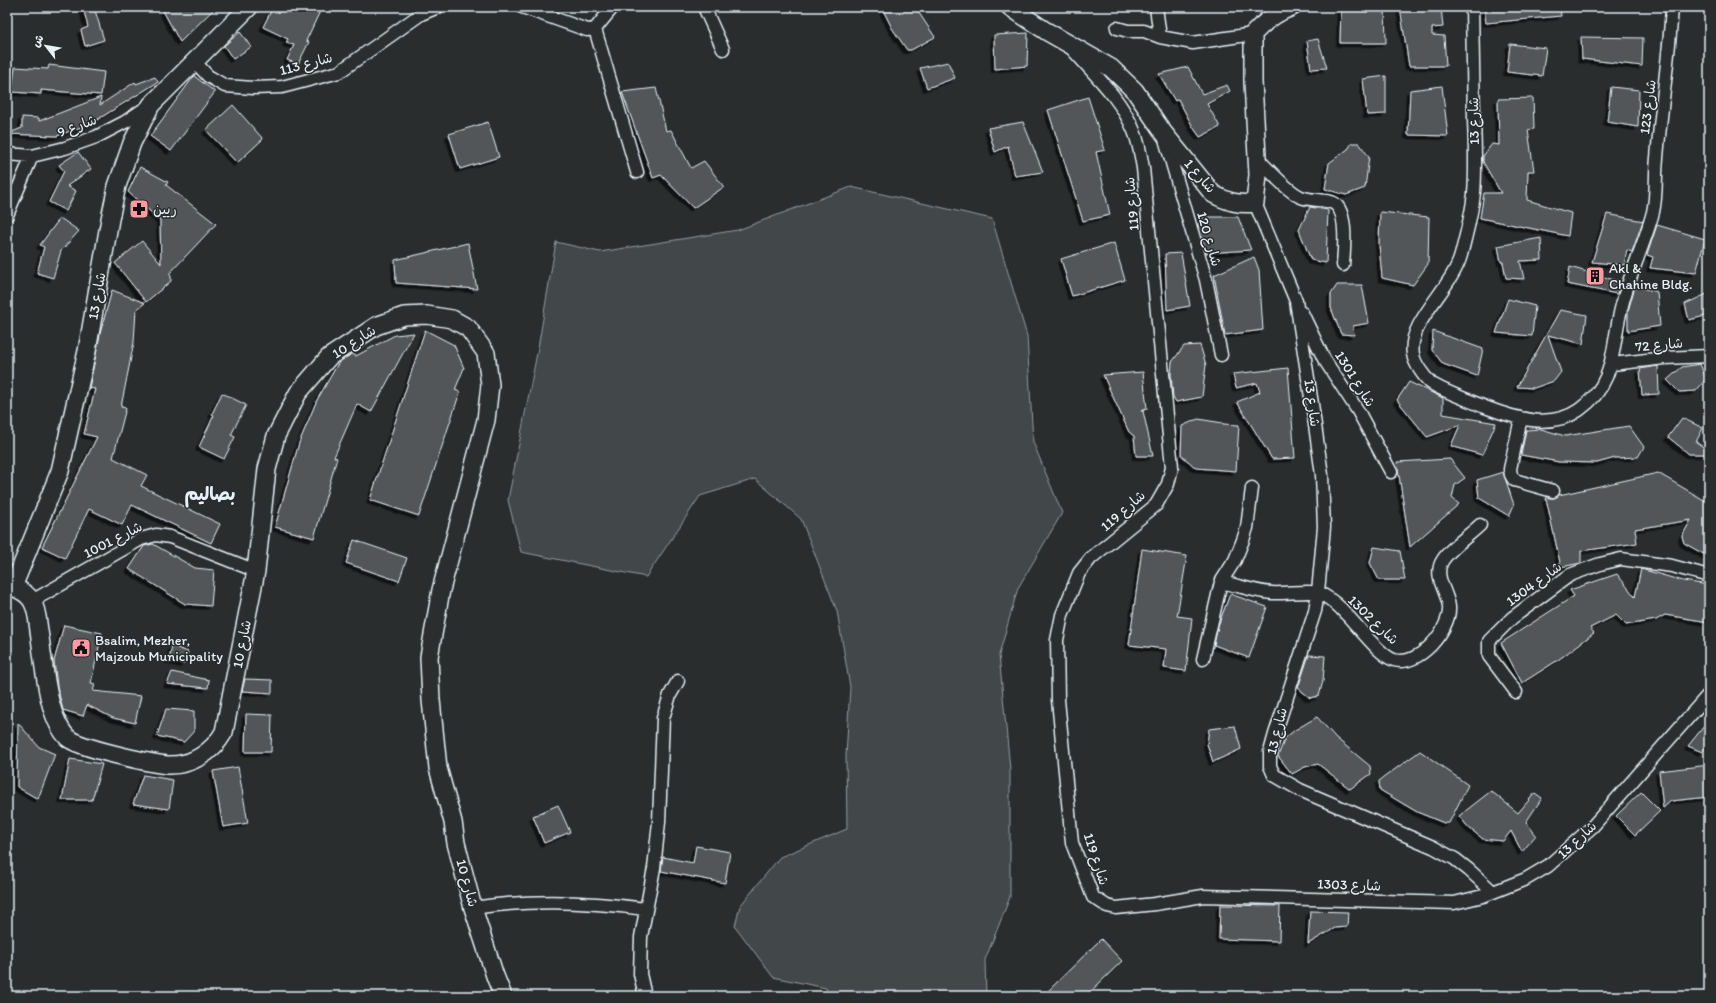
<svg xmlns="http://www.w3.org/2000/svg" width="1716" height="1003" viewBox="0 0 1716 1003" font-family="Itim,'Playpen Sans Arabic',sans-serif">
<defs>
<filter id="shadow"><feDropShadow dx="-3.5" dy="3.5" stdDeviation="0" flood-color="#0009"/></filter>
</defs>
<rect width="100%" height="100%" fill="#2a2d2e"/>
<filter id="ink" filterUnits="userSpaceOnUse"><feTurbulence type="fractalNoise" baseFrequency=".025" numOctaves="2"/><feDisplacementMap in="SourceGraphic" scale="8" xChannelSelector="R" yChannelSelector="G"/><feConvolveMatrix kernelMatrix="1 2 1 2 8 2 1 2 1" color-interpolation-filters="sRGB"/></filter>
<g filter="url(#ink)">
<path fill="#424648" stroke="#959ca0" d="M851 187 992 219 1027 336 1033 442 1062 513 1018 588 999 655 1010 769V897L985 960 986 996H829L826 988 773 977 735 926 740 906 780 857 847 829 846 756 850 687 837 611 801 519 755 479 700 496 646 577 521 552 508 500 538 348 556 242 600 252 738 230Z"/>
<path fill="#535759" stroke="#e8f1f8" filter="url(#shadow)" d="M83 7H94L104 40 85 46 81 30 88 27Z
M161 7H216L180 42Z
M273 7H322L306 41 309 42 298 64 287 60 294 45 286 43 288 39 263 27Z
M891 7H915L935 37 911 50H907L892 28 883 10Z
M1341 7H1385L1386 43H1340Z
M1400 7H1441L1443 27 1432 28V35L1444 36 1446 66H1409Z
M1484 7H1560L1561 16 1486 23Z
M240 32 251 47 233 59 224 46Z
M1028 33 1027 66 995 69 994 35Z
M1581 37 1643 38 1642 66 1582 59Z
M1318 39 1327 68 1311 69 1307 41Z
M1510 44 1546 48 1542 76 1507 72Z
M948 62 955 78 927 88 920 68Z
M49 65 104 72 101 95 41 90V94L12 92 15 67 48 69Z
M1188 67 1202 94 1227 85 1230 91 1207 104 1220 127 1200 137 1193 127 1178 99 1175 101 1159 74Z
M194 76 215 92 171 151 150 136Z
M1386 76V114L1367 115 1363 79Z
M155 77 158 82 92 123 57 136 7 134 22 128V117L39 118V121L101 97 100 105 135 82 136 84Z
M1442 86 1448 136 1408 135 1410 90Z
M1611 87 1639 90 1638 127 1607 122Z
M656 88 666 131 671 130 691 168 704 161 724 187 693 208 661 175 653 178 622 92Z
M1088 97 1105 150 1096 152 1110 215 1083 221 1048 110Z
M1533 98 1534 129 1528 130 1534 171H1528L1527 200 1571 213 1568 236 1480 218 1484 193H1501L1483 162V156L1492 144 1499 145 1498 99Z
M233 105 263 139 237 163 206 130Z
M488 122 499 157 460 169 449 134Z
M1023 122 1043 172 1015 176 1008 146 995 152 988 128Z
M1352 143H1359L1369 157 1365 188 1346 195 1325 189 1329 163 1348 149Z
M78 152 91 169 67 186 76 191 66 211 49 202 64 171 59 165Z
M140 167 168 182 166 185 216 224 169 274 171 276V281L146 302 115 263 142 241 161 264 160 220 128 192Z
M1310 207 1328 210 1326 263 1311 260 1299 230Z
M1380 212 1429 217 1428 264 1413 285 1382 278 1379 244Z
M1607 214 1643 221 1632 252 1627 250 1624 265 1592 262Z
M1203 217H1238L1251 250 1206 253 1198 224Z
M60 218 79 231 61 251 53 278 37 273 44 247 40 245Z
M1657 225 1705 239 1696 273 1650 268 1653 257 1647 255Z
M1541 238 1542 260 1520 261 1524 279 1506 278 1503 262H1501L1498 246Z
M468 243 477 289 396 283 395 260Z
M1114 243 1125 280 1072 296 1061 259Z
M1181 253 1190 306 1167 310 1165 254Z
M1254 257 1259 270 1263 330 1225 335 1214 275Z
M1570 267 1621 282 1617 294 1567 284Z
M1337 285H1362L1369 323 1353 326 1354 335 1341 334 1331 308V294Z
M1635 286 1657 292 1660 326 1628 331V311Z
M112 290 145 303 136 310 134 342 121 407 126 408 113 458 147 475 141 486 220 524 211 543 132 505 122 525 89 509 65 558 42 547 97 437 84 434 95 389 89 388 101 330Z
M1709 293V315L1689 320 1685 304Z
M1508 299 1535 306 1532 336 1496 333Z
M1560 310 1587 315 1583 344 1548 335 1561 372 1554 381 1534 388 1517 387Z
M425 330 454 345 464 368 455 390 460 392 419 516 370 500Z
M1433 331 1483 349 1477 376 1443 364 1432 350Z
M414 333 371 412 357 404 334 457 337 458 314 538 275 527 299 443 317 400 339 362 352 354 356 356 395 335Z
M1200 345 1206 365 1202 397 1176 402 1173 397 1171 374 1172 362 1184 346Z
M1700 364 1706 379 1696 391 1679 392 1667 380 1682 367Z
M1658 366 1659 394 1642 395 1640 369Z
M1288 368 1295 458 1272 459 1237 402 1260 392 1257 383 1236 388 1233 374Z
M1143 372 1147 409 1141 411H1143L1153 456H1136L1134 436 1129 432 1103 375Z
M1409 382 1443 398V414L1496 423 1482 455 1451 446 1460 425 1427 437 1397 400Z
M222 393 246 405 231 435 235 437 224 459 199 447 214 415 212 414Z
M1682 418 1703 428 1696 442 1709 451V454H1689L1668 437Z
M1198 419 1223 423V424L1239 425 1236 471 1196 468 1181 455 1182 426Z
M1629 426 1644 447 1638 457 1615 458 1597 463 1559 462 1521 455 1526 430 1541 429 1565 436Z
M1450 459 1465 478 1455 485 1452 498 1459 504 1410 547 1397 462Z
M1503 472 1514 505 1509 516 1479 498 1477 480Z
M1658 473 1709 503V557L1684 543 1682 536 1691 520 1635 529 1637 543 1581 551V563L1561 567 1546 498H1554L1559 495Z
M354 540 407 558 399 581 346 563Z
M153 544 195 568 214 570 211 606 185 604 129 569 144 546Z
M1374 547 1400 551 1405 580H1379L1370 563Z
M1142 549 1187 556 1177 616 1192 618 1186 671 1164 668 1166 649 1129 645Z
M1641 569 1683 581 1709 585V622L1665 615 1656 620 1626 625 1616 615 1590 628 1594 633 1558 660 1522 683 1501 643 1574 596 1570 590 1617 574 1635 597Z
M1230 594 1267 607 1249 658 1214 645 1218 626Z
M64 625 102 633 91 683 95 684 93 691 141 696 135 723 113 718 87 705 83 716 63 710 57 686 54 661Z
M172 646 188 652 184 664 169 660Z
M1309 655 1325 656 1323 681 1319 696 1310 698 1298 688Z
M172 672 209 680 208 688 167 684Z
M245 679 272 680V693L242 691Z
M166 709 194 711V731L184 742 157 736Z
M246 714 272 715 271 752H245Z
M1317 717 1336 738 1370 766 1371 774 1350 789 1318 764 1305 767 1292 774 1278 756 1285 738 1295 730Z
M1709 720V743L1702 752 1688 746Z
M18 723 39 747 55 754 38 799 17 787Z
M1235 726 1241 749 1213 762 1207 744 1209 729Z
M1420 751 1468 785 1449 823H1444L1417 812 1380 790 1379 781Z
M70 759 102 764 92 800H62Z
M1709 765V797L1671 801 1663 808 1659 771Z
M238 767 248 823 223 827 213 771Z
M143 775 173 780 169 809 133 804Z
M1491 791 1518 813 1535 793 1542 798 1526 822 1536 835 1522 852 1511 831 1503 841 1483 839 1469 828 1459 816Z
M1641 792 1660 811 1635 835 1616 816Z
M558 805 570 832 544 843 533 816Z
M696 846 730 852 725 883 661 871 663 857 693 863Z
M1220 905 1280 906 1279 941 1219 939Z
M1310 911 1348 912 1347 927 1335 928 1308 944Z
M1101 939 1122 961 1086 996H1043Z"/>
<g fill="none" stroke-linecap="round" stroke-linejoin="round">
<g stroke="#e8f1f8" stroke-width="15">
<path id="street" d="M522 7 587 30 595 29 613 7
M704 7 723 49
M1156 7 1160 37
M1472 7C1473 45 1473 82 1474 120 1475 144 1476 169 1474 193 1472 214 1466 235 1461 255 1452 289 1407 322 1413 354 1414 363 1424 377 1431 383 1442 391 1471 401 1485 407 1514 418 1550 430 1579 410 1618 383 1611 344 1622 305 1630 273 1645 243 1653 212 1657 195 1655 175 1657 158 1661 108 1669 58 1672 7
M1117 28 1128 31H1144L1160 37 1193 43 1253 34
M595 29 637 172
M1073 50C1096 76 1121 99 1134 131 1139 143 1141 156 1143 168L1172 467 1168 484 1156 505 1091 558 1079 573 1062 615 1057 640 1058 700 1072 843 1093 897 1107 906 1116 908 1155 904 1203 896 1454 903 1483 896 1526 879 1548 866 1592 827 1709 694
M195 62 208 76 225 86 253 88 282 87 339 72 421 14 438 7
M1165 139 1206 280 1221 355
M7 154 32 156 65 148 96 137 125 122 150 105
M1257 158C1267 168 1288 192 1301 197 1311 201 1321 199 1331 202 1349 207 1344 251 1343 265
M1255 203 1296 301 1312 404 1322 475 1324 527 1318 592 1315 611 1275 734 1270 752V766L1274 775 1300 790 1433 847 1455 859 1469 870 1493 892
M7 215 32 156
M1302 313 1324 359 1358 411 1391 472
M1612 364 1665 358 1709 356
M1521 418 1510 469 1511 475 1514 480 1553 491
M1221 582C1237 585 1255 592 1272 593 1282 594 1313 590 1320 593 1329 598 1340 607 1346 614 1357 625 1380 656 1394 660 1418 668 1451 629 1449 607 1448 594 1436 580 1440 566 1443 553 1470 535 1480 525
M32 601 141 539 156 535 170 537 256 571
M1203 659 1221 582 1235 560 1243 540 1247 528 1252 488
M1516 692 1489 656V641L1512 618 1570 575 1600 564 1621 559 1672 566 1709 576
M473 908C531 899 588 901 645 909
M645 996 640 974 641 937 654 868 659 822 663 718 670 695 678 681"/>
</g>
<g stroke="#e8f1f8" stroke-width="20">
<path id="secondary" d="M1010 7 1046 31 1111 68 1135 91 1163 132 1213 194C1228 202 1239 205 1255 203L1258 175 1253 82V34C1264 22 1277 12 1292 7
M13 587C20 590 29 595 32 601 37 609 38 622 39 631 44 660 46 717 68 738 79 748 150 763 167 765 191 766 212 753 224 732L256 571 267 469 276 436 298 393 329 357 376 326 404 316 427 315 452 319 468 328 486 353 490 385 486 420 441 590 429 657 431 700 438 768 453 822 456 843 473 908 495 976 503 996
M13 587 60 471 87 351 110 219 117 186 132 143 151 105 249 7"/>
</g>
<use href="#street" stroke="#2a2d2e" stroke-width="12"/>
<use href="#secondary" stroke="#2a2d2e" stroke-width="17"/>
</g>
</g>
<defs>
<g id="pharmacy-square" transform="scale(1)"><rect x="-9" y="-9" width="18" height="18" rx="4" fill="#ff9aa2" stroke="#2a2d2e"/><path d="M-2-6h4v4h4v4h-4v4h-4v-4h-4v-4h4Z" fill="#111"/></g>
<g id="building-square" transform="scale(1)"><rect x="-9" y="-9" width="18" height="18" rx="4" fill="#ff9aa2" stroke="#2a2d2e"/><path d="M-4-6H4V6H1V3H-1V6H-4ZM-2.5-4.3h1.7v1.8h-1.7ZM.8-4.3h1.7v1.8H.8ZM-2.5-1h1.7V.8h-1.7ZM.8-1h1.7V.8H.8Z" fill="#111"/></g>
<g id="civic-square" transform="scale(1)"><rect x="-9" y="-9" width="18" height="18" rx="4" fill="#ff9aa2" stroke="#2a2d2e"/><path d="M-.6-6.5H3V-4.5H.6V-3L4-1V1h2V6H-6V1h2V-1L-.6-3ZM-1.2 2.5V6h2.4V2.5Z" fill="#111"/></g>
</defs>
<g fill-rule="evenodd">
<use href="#pharmacy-square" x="139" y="209"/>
<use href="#building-square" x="1595" y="276"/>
<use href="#civic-square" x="81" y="648"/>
</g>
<g text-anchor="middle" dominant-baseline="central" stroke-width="3" stroke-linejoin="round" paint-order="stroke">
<g font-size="14" fill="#e8f1f8" stroke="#2a2d2e">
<text transform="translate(306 64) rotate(-15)">شارع 113</text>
<text transform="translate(1648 107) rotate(-83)">شارع 123</text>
<text transform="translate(1474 121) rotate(-91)">شارع 13</text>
<text transform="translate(77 126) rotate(-20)">شارع 9</text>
<text transform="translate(1200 176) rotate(49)">شارع 1</text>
<text transform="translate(1132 204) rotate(-95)">شارع 119</text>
<text transform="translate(1209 239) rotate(74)">شارع 120</text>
<text transform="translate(97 296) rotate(-80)">شارع 13</text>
<text transform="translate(354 342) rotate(-33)">شارع 10</text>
<text transform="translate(1659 345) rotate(-5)">شارع 72</text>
<text transform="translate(1355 379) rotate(58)">شارع 1301</text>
<text transform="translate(1312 403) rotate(82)">شارع 13</text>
<text transform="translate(1123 511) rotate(-41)">شارع 119</text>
<text transform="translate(113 540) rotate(-27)">شارع 1001</text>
<text transform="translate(1534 584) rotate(-36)">شارع 1304</text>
<text transform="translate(1373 620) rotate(44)">شارع 1302</text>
<text transform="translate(242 644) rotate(-79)">شارع 10</text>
<text transform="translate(1277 731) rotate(-76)">شارع 13</text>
<text transform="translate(1577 840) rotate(-43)">شارع 13</text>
<text transform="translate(1096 859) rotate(72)">شارع 119</text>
<text transform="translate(467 883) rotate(75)">شارع 10</text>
<text transform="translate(1349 885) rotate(2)">شارع 1303</text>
</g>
<g font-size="14" fill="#e8f1f8" stroke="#2a2d2e" text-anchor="start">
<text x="153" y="209">ريين</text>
<text x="1609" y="268">Akl &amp;<tspan x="1609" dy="16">Chahine Bldg.</tspan></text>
<text x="95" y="640">Bsalim, Mezher,<tspan x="95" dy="16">Majzoub Municipality</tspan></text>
</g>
<g font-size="18" font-weight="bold" fill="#e8f1f8" stroke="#2a2d2e">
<text x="210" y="494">بصاليم</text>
</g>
</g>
<rect width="1716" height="1003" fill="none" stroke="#2a2d2e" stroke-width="24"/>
<rect x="12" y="12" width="1692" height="979" fill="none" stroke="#e8f1f8" stroke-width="1.5" filter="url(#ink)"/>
<g transform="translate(46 46) rotate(301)" stroke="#2a2d2e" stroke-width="3" paint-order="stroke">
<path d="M0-3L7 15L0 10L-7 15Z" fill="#e8f1f8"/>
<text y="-6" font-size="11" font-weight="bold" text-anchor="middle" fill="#e8f1f8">ش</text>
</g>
</svg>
